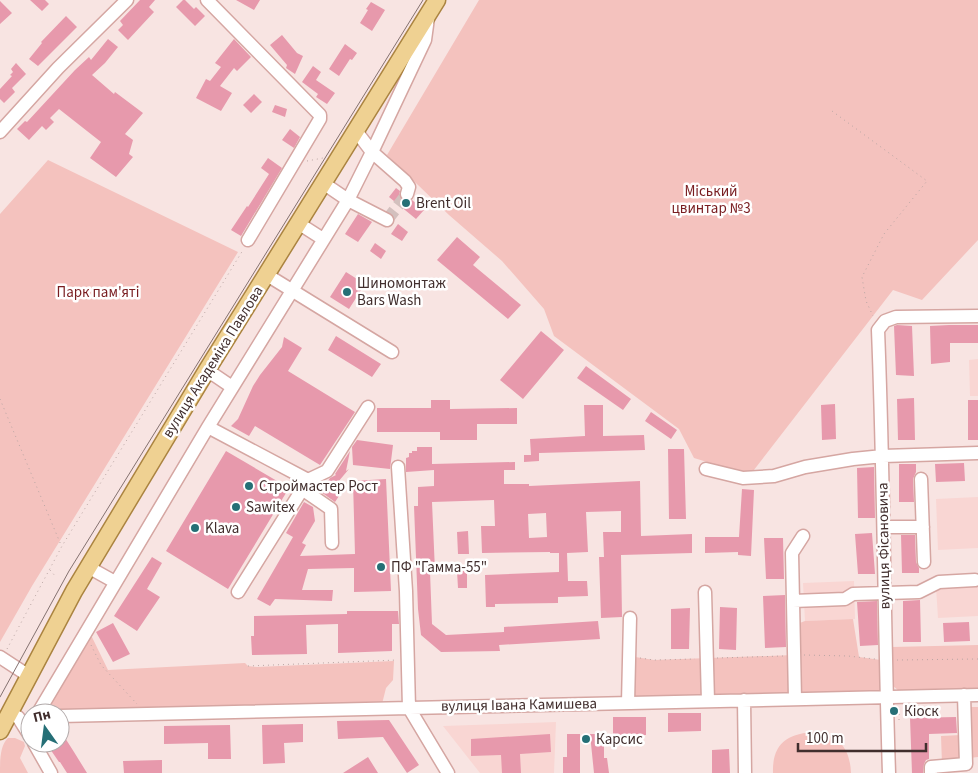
<svg xmlns="http://www.w3.org/2000/svg" width="978" height="773" viewBox="0 0 978 773" font-family="'Source Sans 3',sans-serif">
<rect width="100%" height="100%" fill="#f8e4e2"/>
<path fill="#f9d6d3" d="M978 359V396H970L969 360Z
M978 497V548L938 550 936 499Z
M854 581 855 619 805 621 803 583Z
M978 585V616L938 618 936 587Z
M556 722 554 773H480L443 726Z"/>
<path fill="#f4c2be" d="M479 0H978V240L922 300 893 290 750 475 694 458 679 429 554 336 544 309 502 261 449 215 387 155Z
M48 160 238 252 32 586 0 642V214Z
M853 619 859 657 881 660V698L628 703 629 656 654 660 794 655 797 624 805 621Z
M90 633 108 670 245 663 248 666 257 667 394 661 393 680 386 688 381 708 38 713Z
M978 645V690L899 691 892 685V647Z
M958 707H963L964 762 942 764 941 736 961 735V714H958Z
M967 707H978V757L969 758Z
M816 732C840 736 850 749 851 773H773C772 743 788 733 816 732Z
M8 738H15L24 742 25 746 20 758 28 773H0C0 761 0 745 8 738Z"/>
<path fill="#e799ac" fill-rule="evenodd" d="M30 0H45L49 4 42 11Z
M140 0H155L149 7 154 12 128 40 118 30 123 25 120 21Z
M183 0H185L194 9 196 7 205 16 195 26 176 7Z
M236 0H260L254 10Z
M0 1 12 13 0 24Z
M371 2 385 10 372 31 360 23 368 10 366 9Z
M66 16 77 27 38 66 29 59 42 43 41 42Z
M282 35 297 53 303 56 295 74 286 68 287 65 270 45Z
M108 39 118 47 105 63 92 75 114 94 115 92 143 113 125 134 133 140 129 154 133 157 116 177 90 158 101 142 59 109 50 118 54 122 46 130 42 126 29 140 17 129 25 121 27 122 75 70 89 57 91 60Z
M234 39 251 57 237 71 234 68 220 86 232 93 221 111 196 98 206 79 210 81 221 67 215 63Z
M345 44 357 53 352 60 350 59 339 76 329 69Z
M16 63 26 74 12 88 15 92 4 103 0 99V89L12 76 10 75 13 72 11 69Z
M313 66 321 72 316 80 335 93 327 104 316 97 318 94 302 82Z
M254 94 262 102 251 113 243 105Z
M275 105 287 109 285 117 272 112Z
M290 129 300 137 294 148 282 140Z
M268 158 282 168 241 236 231 230 247 206 248 207 269 174 261 168Z
M396 188 400 191 399 195 402 200 405 202 412 200 424 210 416 219 389 197Z
M358 214 372 222 358 242 345 234Z
M398 224 408 232 402 241 391 234Z
M457 237 480 257 473 265 521 305 508 319 437 260Z
M375 243 386 251 381 259 370 251Z
M346 272 365 284 349 309 330 297Z
M897 325 912 326 914 376 896 375 894 326Z
M949 325H978V343H950V362L931 364 930 326Z
M541 331 564 350 523 399 500 380Z
M336 336 381 364 372 377 328 350Z
M284 337 302 348 288 371 355 412 320 465 255 426 249 436 231 426 238 419 253 386 260 375 282 347Z
M586 366 631 399 623 410 577 378Z
M914 398 915 440H898L897 399Z
M431 400H450V409L517 408V424H477V440H440V432H377V408H431Z
M968 400H978V440H968Z
M835 404 836 439 822 440 821 405Z
M584 405H603V436L644 435 645 450 539 453V461L524 462V455H531L530 439 585 436Z
M651 412 677 430 671 439 645 421Z
M357 440 393 445 390 469 353 465 352 447Z
M417 447H432V464L515 462V470H504V484H529V486L640 481 641 536 692 534V553L621 555 622 617 601 618 599 557H604L603 532H621V511L586 512 588 552 567 553 568 581H587L588 596 558 597V603L495 604V607H486L485 575 559 572V553H550V552L482 553 481 526H495L494 500 432 502 435 571 430 572 432 624 446 635 504 632V627L598 621 600 639 499 645 500 651 441 652 421 635 418 609 414 506H418V487L434 486V470L406 472V458L409 457V453H412V451H417ZM546 513 547 537 529 538 528 514Z
M668 449H684L686 519H669Z
M226 451 289 488 228 589 166 551Z
M350 451 346 471 349 469 338 482H343L341 493 335 502 321 492 330 478 336 475 335 474Z
M964 463 965 481 936 482 935 464Z
M899 464H916V472L913 479 914 502H899Z
M874 467 875 518H858L857 468Z
M386 479 391 591 354 592V568L308 569 302 590H333L332 601 275 599 270 606 257 599 293 537 286 533 304 502 313 507 315 521 302 543 306 545 300 556 355 554 353 481Z
M742 489 754 490 751 556 738 555V552L705 553V537H739Z
M468 531 469 554H458L457 532Z
M872 533 875 574H858L855 534Z
M901 535H915L916 562 919 568V573H902Z
M764 538H783L784 579H766Z
M152 557 162 563 147 589 160 597 137 631 114 616Z
M457 571H467V588H458Z
M785 595 786 647 765 648 763 596Z
M920 600 921 642H903V601Z
M877 601 878 645 860 646 857 602Z
M720 607 737 608 736 650 719 649Z
M690 608 689 649H671V609Z
M347 611H398L399 624H392V651L338 653V624L306 625 307 654 252 655 251 636H254V616L347 614Z
M969 622 970 641 944 642 943 623Z
M113 623 130 654 113 662 96 632Z
M668 713H701V731L668 732Z
M613 717H646V735H613Z
M956 717 957 733 929 734V759L926 760 924 764 923 773H912L910 718Z
M389 720 419 765 407 773 383 737 338 739 337 721Z
M303 724V742L284 743 285 763 263 764 262 725Z
M230 725 231 759H208V743L164 744V726Z
M60 730 74 752 87 773H67L60 762H59L48 746 53 743H60Z
M550 734 551 752 520 754 521 773H502L501 755 471 756V739Z
M567 734H580V773H563V757H567Z
M590 734H604V758H607L609 773H594Z
M729 749 730 773H712V750Z
M368 757 378 773H343Z
M162 760V773H124L123 761Z"/>
<g fill="none" stroke-linecap="round" stroke-linejoin="round">
<path stroke="#d3c0be" stroke-width="12" stroke-dasharray="12 6" stroke-linecap="butt" d="M387 220 407 194"/>
<g stroke="#d5a6a2" stroke-width="15">
<path id="minor" d="M207 0 320 115V119L248 240
M0 132 58 68 127 0
M323 183 348 200 387 220
M407 194 409 187 405 181 372 152 425 40 428 18
M298 223 323 239
M267 275 392 352
M207 370 232 387
M208 427 308 480
M398 467 406 591 409 708 448 773
M706 469 743 478 774 476 805 467 853 459 883 456 978 453
M921 479 924 562
M302 489 331 509 332 543
M884 527H923
M88 567 115 582
M238 592 308 480 327 471 368 407
M705 592 708 701
M793 601 845 599 853 594 919 592 939 582 975 580
M0 657 29 676
M795 699 792 553 803 536
M744 700 745 773
M628 703 630 618
M38 713 208 427 348 200 372 152 356 131
M60 716 978 695
M18 717 30 736
M34 743 51 773
M889 773C884 625 884 478 878 330L885 321 896 317 978 316
M931 773V767L966 764 964 695"/>
</g>
<g stroke="#ab8440" stroke-width="19">
<path id="major" d="M0 731 74 591 207 370 437 0"/>
</g>
<path stroke="#baa6a4" stroke-width="1" stroke-dasharray="1 4" stroke-linecap="butt" d="M832 111 927 181 884 234 862 277 866 301 873 316
M307 161 323 158
M0 399 61 545
M50 570 56 577
M91 645 101 665 137 704
M7 649 62 546 243 250
M804 655 848 656 875 659
M640 658 654 660 695 659
M717 658 783 656
M897 660 978 659
M248 666 397 660
M899 720V709"/>
<use href="#minor" stroke="#fff" stroke-width="12"/>
<use href="#major" stroke="#efd192" stroke-width="16"/>
<path stroke="#84716f" stroke-width="1" d="M0 697 69 571 423 0"/>
</g>
<g fill="#256f76" stroke="#fff" stroke-width="2">
<circle cx="406" cy="203" r="5"/>
<circle cx="347" cy="292" r="5"/>
<circle cx="249" cy="486" r="5"/>
<circle cx="236" cy="507" r="5"/>
<circle cx="195" cy="528" r="5"/>
<circle cx="381" cy="567" r="5"/>
<circle cx="894" cy="711" r="5"/>
<circle cx="586" cy="739" r="5"/>
</g>
<g text-anchor="middle" dominant-baseline="central" stroke-width="5" stroke-linejoin="round" paint-order="stroke">
<g font-size="15" fill="#791d20" stroke="#fff">
<text x="711" y="191">Міський<tspan x="711" dy="17">цвинтар №3</tspan></text>
<text x="98" y="292">Парк пам'яті</text>
</g>
<g font-size="15" fill="#412e2d" stroke="#fff" text-anchor="start">
<text x="416" y="203">Brent Oil</text>
<text x="357" y="283">Шиномонтаж<tspan x="357" dy="17">Bars Wash</tspan></text>
<text x="259" y="486">Строймастер Рост</text>
<text x="246" y="507">Sawitex</text>
<text x="205" y="528">Klava</text>
<text x="391" y="567">ПФ "Гамма-55"</text>
<text x="904" y="711">Кіоск</text>
<text x="596" y="739">Карсис</text>
</g>
<g font-size="15" fill="#412e2d" stroke="#fff">
<text transform="translate(213 362) rotate(-58)">вулиця Академіка Павлова</text>
<text transform="translate(884 546) rotate(-91)">вулиця Фісановича</text>
<text transform="translate(519 705) rotate(-1)">вулиця Івана Камишева</text>
</g>
</g>
<g transform="translate(45 728) rotate(346)"><circle r="24" fill="#ffffff" stroke="#b3abab"/>
<path d="M0-4L9 19L0 12L-9 19Z" fill="#256f76"/>
<text y="-8" font-size="14" font-weight="bold" text-anchor="middle" fill="#412e2d">Пн</text>
</g>
<path d="M798 743v8h128v-8" fill="none" stroke="#412e2d" stroke-width="2.5"/>
<text x="806" y="743" font-size="15" fill="#412e2d" stroke="#ffffff" stroke-width="4" paint-order="stroke">100 m</text>
</svg>
